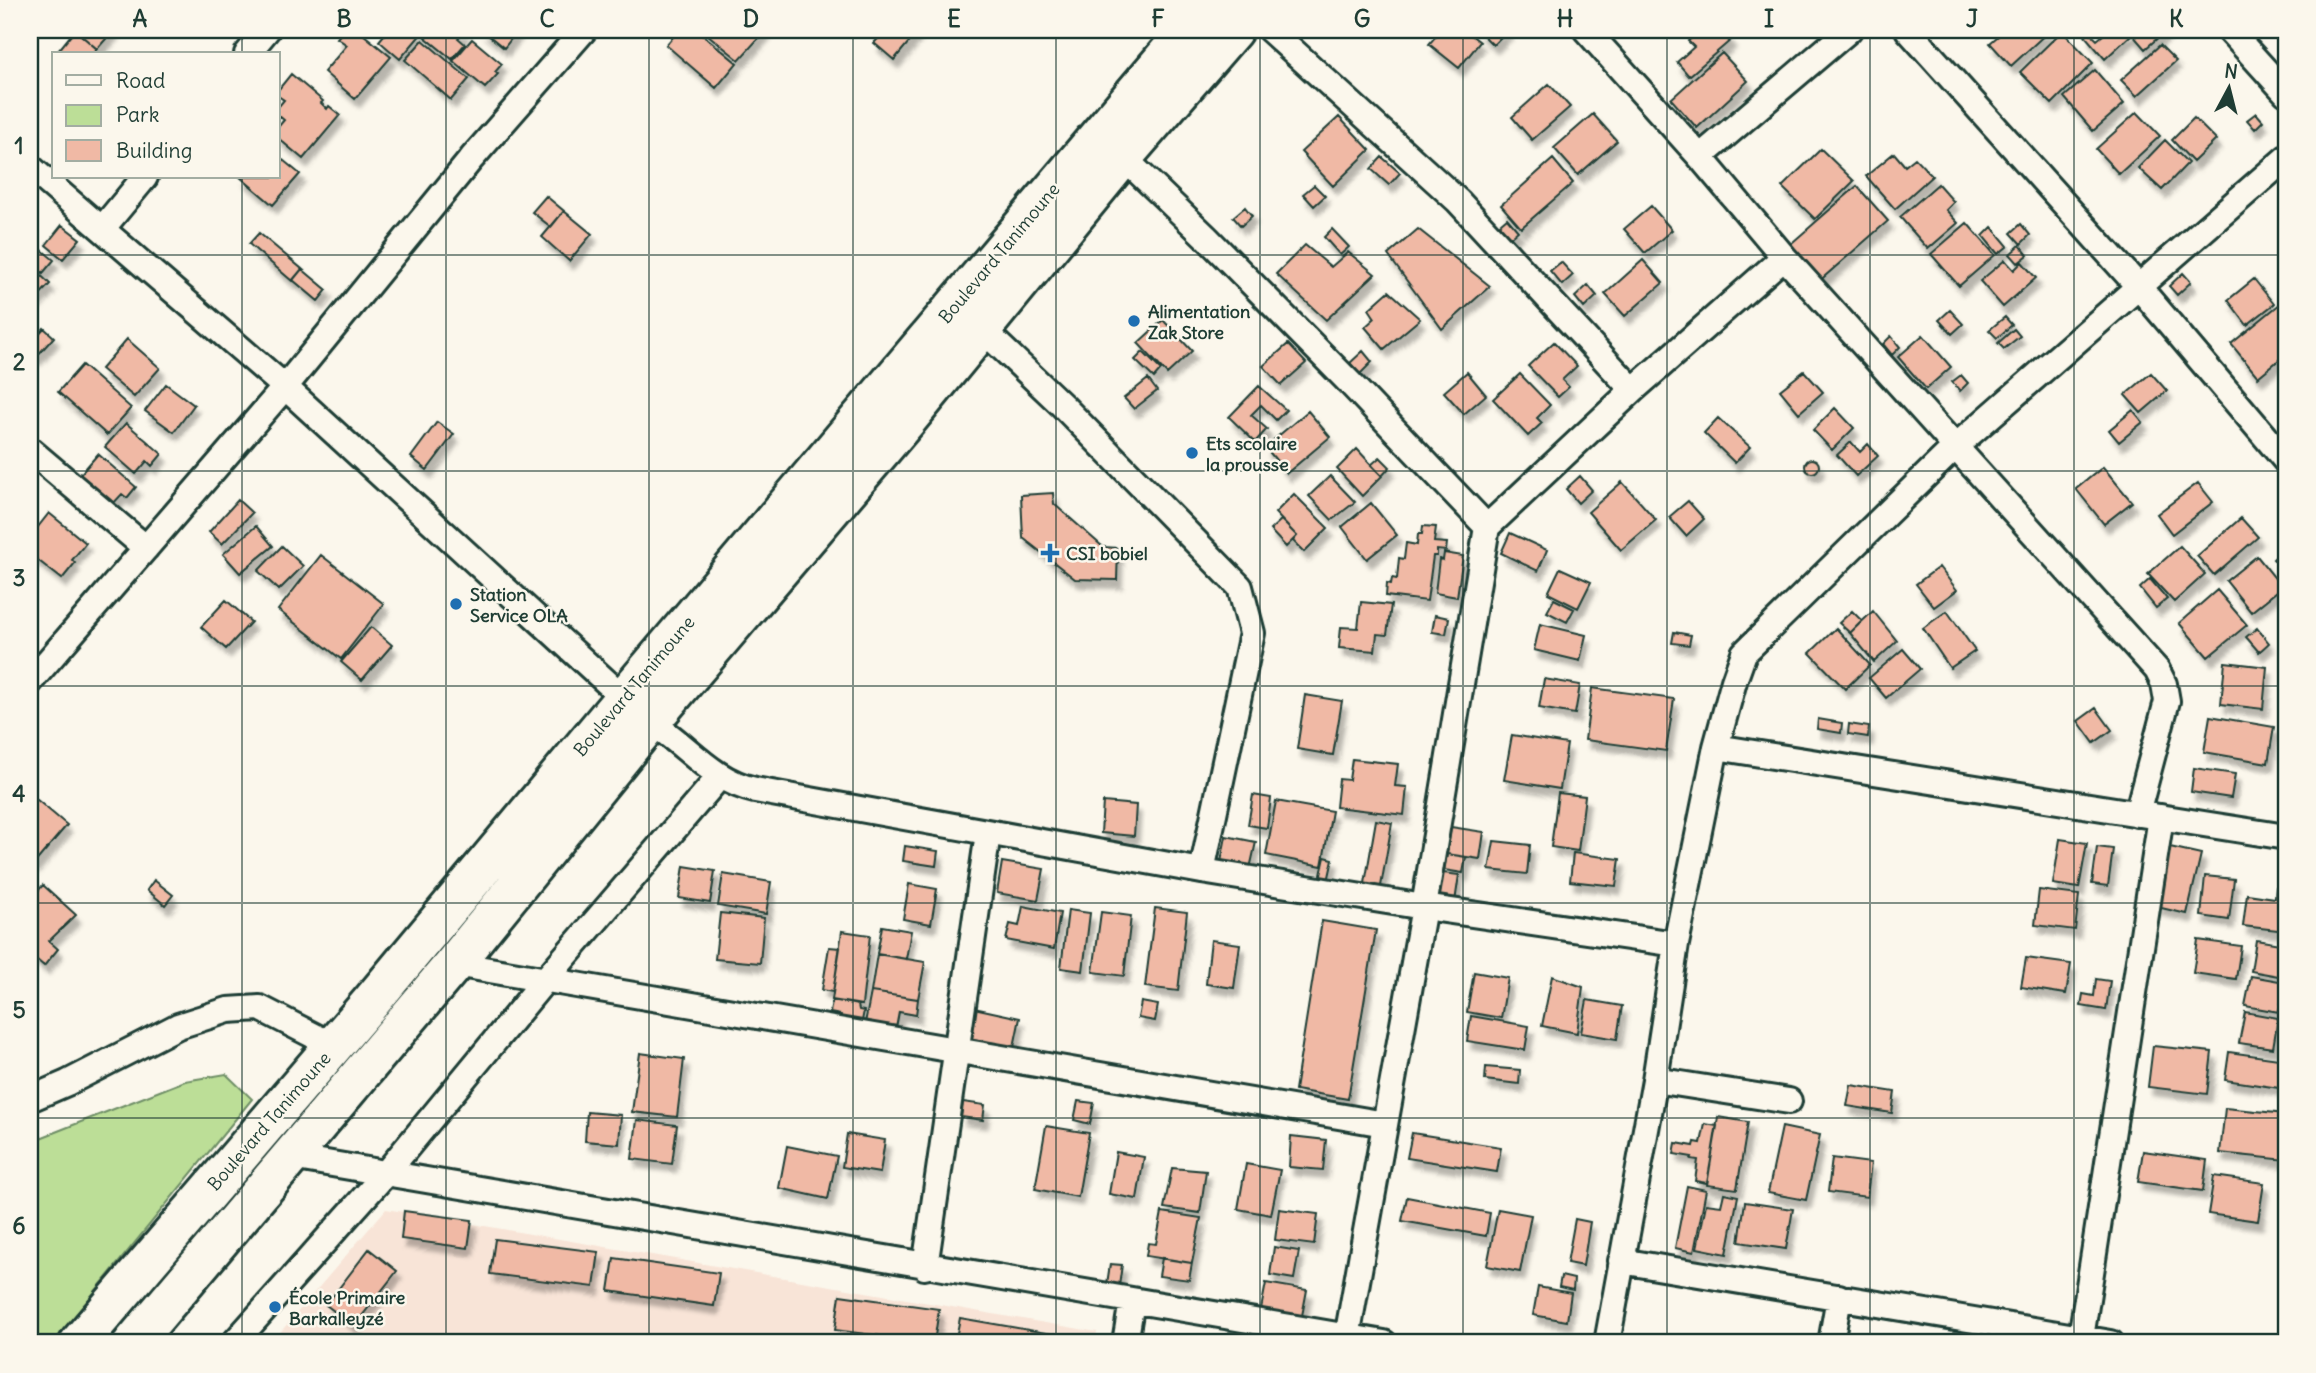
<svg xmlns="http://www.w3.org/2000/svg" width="2316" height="1373" viewBox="0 0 2316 1373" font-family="Delius,sans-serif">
<defs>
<filter id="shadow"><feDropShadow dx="4.5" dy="8" stdDeviation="2" flood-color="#0004"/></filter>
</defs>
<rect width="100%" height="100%" fill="#fbf7ec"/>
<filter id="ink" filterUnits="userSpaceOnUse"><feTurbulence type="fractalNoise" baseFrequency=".0143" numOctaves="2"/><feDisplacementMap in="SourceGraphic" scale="14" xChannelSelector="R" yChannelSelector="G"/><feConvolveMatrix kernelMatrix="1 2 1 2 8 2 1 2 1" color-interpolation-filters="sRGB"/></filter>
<g filter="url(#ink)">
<path fill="#f8e4d7" d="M386 1209 1097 1332 1095 1343H271Z"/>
<path fill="#bcde97" stroke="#6e8e66" stroke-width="2" d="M226 1074 252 1099 53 1343H30V1142L185 1081Z"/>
<path fill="#f0b9a5" stroke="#1f3d34" stroke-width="2" filter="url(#shadow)" d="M75 30 97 49 93 54H61L58 51Z
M75 30H114L97 49Z
M344 30H358L391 57 355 99 324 72 347 45 337 38Z
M388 30H420L423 32 400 59 379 41Z
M431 30H465L458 38 465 44 452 59 425 37Z
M482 30H518L504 48Z
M679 30H697L737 63 716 88 666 45Z
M702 30H766L739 60Z
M886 30H919L894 60 874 43Z
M1441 30H1465L1480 42 1459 68 1429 44Z
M1478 30H1508L1493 45Z
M1701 30H1722L1731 40 1689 76 1677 62 1694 47 1688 41Z
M2005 30H2050L2011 66 1990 43Z
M2109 30H2167L2145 49 2132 34 2105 59 2085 36 2089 32 2097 40Z
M2062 31 2093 63 2052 104 2020 72Z
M472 39 502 64 495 72 498 74 485 88 453 61Z
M423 40 469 79 451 100 405 60Z
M2160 45 2176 61 2137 96 2121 80Z
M1722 53 1748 81 1697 128 1671 99Z
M2095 70 2124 104 2093 131 2064 97Z
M291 74 323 101 321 103 327 109 329 106 340 115 303 159 278 138V127L284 120 278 115V107L284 100 278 96V90Z
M1549 84 1570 107 1532 140 1512 117Z
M2137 112 2160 136 2119 174 2096 149Z
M2256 113 2263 121 2255 129 2247 120Z
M1593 114 1617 141 1578 175 1554 148Z
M1339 117 1370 150 1333 186 1301 152Z
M2194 118 2216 140 2193 162 2172 140Z
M2165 140 2188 163 2162 190 2138 168Z
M1821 149 1854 181 1815 219 1782 187Z
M1894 153 1905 166 1915 158 1932 176 1895 209 1866 176Z
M278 156 300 174 273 205 240 177H278Z
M1382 157 1400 173 1389 185 1371 169Z
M1553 159 1573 183 1521 228 1501 205Z
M1938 184 1954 202 1946 210 1958 223 1928 249 1900 217Z
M1314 185 1325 196 1314 206 1303 194Z
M1857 186 1888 221 1817 283 1786 248Z
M546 196 564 211 551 227 532 212Z
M1651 206 1672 230 1645 253 1624 229Z
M1245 207 1252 216 1241 226 1233 217Z
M564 211 592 234 569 261 542 237Z
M1507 218 1518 231 1505 242 1494 229Z
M1967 223 1995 255 1959 286 1931 254Z
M2021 224 2030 235 2021 244 2011 233Z
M62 225 80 239 63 259 46 245Z
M1992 227 2008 246 1998 254 1983 236Z
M1332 229 1349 247 1340 255 1324 237Z
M1418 229 1490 286 1442 329 1388 255Z
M259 233 302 269 292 281 249 244Z
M1305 245 1331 267 1348 252 1375 274 1326 320 1276 274Z
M2020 245 2028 255 2018 263 2010 254Z
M42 250 54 260 43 273 31 263Z
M1643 260 1663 283 1625 316 1605 294Z
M2005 260 2014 270 2022 262 2036 278 2003 307 1980 281Z
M1561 262 1573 275 1562 285 1550 271Z
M30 265 50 284 30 305Z
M302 269 327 290 318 301 293 280Z
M2183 273 2191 282 2177 295 2169 286Z
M2254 279 2274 304 2247 325 2228 300Z
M1588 285 1597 296 1584 308 1575 297Z
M1389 291 1420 319 1384 349 1365 327 1375 318 1369 309Z
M2286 299V354L2258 377 2231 344Z
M1950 310 1963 324 1952 334 1939 320Z
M2005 317 2012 325 1997 338 1989 330Z
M1163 320 1192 351 1167 374 1138 343Z
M44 328 54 337 36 357 30 351V344Z
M2014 329 2020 336 2004 349 1998 343Z
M1923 335 1951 367 1926 389 1898 357Z
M1891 336 1900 347 1892 355 1883 344Z
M127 339 160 368 134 397 101 369Z
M1554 342 1577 366 1562 380 1569 387 1558 397 1528 366Z
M1288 344 1306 363 1281 385 1263 366Z
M1363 351 1372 362 1360 374 1350 363Z
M1143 352 1161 370 1154 378 1135 360Z
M82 365 131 408 107 435 58 392Z
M1804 371 1823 392 1799 413 1780 390Z
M1467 372 1486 395 1464 414 1444 392Z
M2151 373 2167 391 2141 413 2125 395Z
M1520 374 1550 405 1537 418 1542 423 1528 436 1493 399Z
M1961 375 1968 383 1960 391 1952 382Z
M1148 379 1157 391 1134 409 1124 398Z
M166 384 194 405 174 432 145 411Z
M1259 386 1286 410 1276 420 1261 405 1251 415 1267 429 1255 442 1229 417Z
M1835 408 1854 428 1832 450 1813 430Z
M2133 410 2143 422 2119 442 2109 430Z
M1308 411 1330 437 1287 473 1265 447Z
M1718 418 1750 447 1735 463 1704 433Z
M437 422 454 434 427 470 411 457Z
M126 423 162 454 152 466 147 461 136 474 105 447Z
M1851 442 1860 452 1868 444 1878 456 1856 476 1837 455Z
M1357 449 1382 476 1362 496 1337 469Z
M98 454 136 487 127 498 122 494 111 506 78 477Z
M1380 457 1390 467 1382 476 1371 465Z
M1805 466a7 7 0 1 1 14 0a7 7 0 1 1-14 0Z
M2103 467 2132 502 2104 524 2076 489Z
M1330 476 1355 502 1332 520 1309 496Z
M1580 476 1592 490 1578 503 1566 489Z
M1622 482 1656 520 1621 550 1588 512Z
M2198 483 2213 502 2172 534 2157 514Z
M1053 493 1054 504 1103 547 1118 548 1117 580 1075 579 1023 538 1021 495Z
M1294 494 1328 528 1304 552 1293 541 1297 536 1275 513Z
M238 500 252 513 222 544 209 532Z
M1688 501 1704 519 1686 536 1669 517Z
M1371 503 1397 535 1367 559 1342 527Z
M49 513 86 543 72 560 75 563 62 579 30 554V537Z
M2241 518 2258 537 2214 575 2197 556Z
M1281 520 1297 536 1286 547 1270 530Z
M256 526 273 546 240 573 223 554Z
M1423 526 1436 527 1434 542 1447 543 1446 551 1437 550V556H1433L1427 601 1386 596 1387 583 1391 584 1392 578 1397 579 1399 558 1404 559 1406 543 1417 545 1418 534H1422Z
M1510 533 1547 550 1538 571 1501 553Z
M282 546 303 566 279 590 258 571Z
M2180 546 2205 574 2174 602 2148 574Z
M2286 547V573L2273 559Z
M1444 553 1463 556 1457 597 1435 593 1439 559 1443 560Z
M321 555 384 604 341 659 278 610Z
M2257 556 2282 587 2251 612 2226 581Z
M1939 567 1957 590 1934 607 1916 584Z
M1560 568 1591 582 1578 608 1548 593Z
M2150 579 2167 599 2156 608 2140 588Z
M2217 590 2247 625 2208 657 2179 623Z
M1554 599 1574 609 1567 622 1547 612Z
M226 600 251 622 226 649 201 627Z
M1361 602 1391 605 1387 635 1377 634 1375 651 1339 648 1341 627 1358 628Z
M1852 611 1862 621 1850 633 1839 623Z
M1873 611 1897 641 1874 662 1850 633Z
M1947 611 1975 651 1950 668 1923 628Z
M1435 615 1449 618 1446 634 1432 632Z
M1540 624 1586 635 1580 661 1534 650Z
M371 627 392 645 362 680 341 662Z
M1836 628 1870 665 1845 689 1810 653Z
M2257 628 2269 643 2259 652 2246 637Z
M1674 632 1691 635 1689 645 1672 643Z
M1903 649 1920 669 1886 698 1869 678Z
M2225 662 2267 667 2263 709 2221 704Z
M1544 679 1580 685 1575 714 1539 708Z
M1592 688 1674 699 1666 751 1585 740Z
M1305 695 1342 701 1333 755 1297 749Z
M2096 708 2112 730 2094 743 2078 721Z
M2210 716 2274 727 2268 763 2204 752Z
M1818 719 1842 723 1841 733 1817 729Z
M1849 724 1869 727 1868 737 1848 734Z
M1512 735 1567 744 1560 789 1504 780Z
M1352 759 1398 764 1395 786 1407 787 1404 815 1336 807 1339 779 1349 780Z
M2194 768 2235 774 2231 798 2191 792Z
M1558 793 1585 796 1578 851 1551 847Z
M30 794 67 825 33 865 30 862Z
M1253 795 1271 798 1267 828 1248 825Z
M1276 801 1332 811 1322 866 1266 855Z
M1103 802 1136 805 1134 836 1101 833Z
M1376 820 1392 823 1380 892 1364 889Z
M1451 827 1484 832 1480 859 1447 854Z
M1226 836 1256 842 1249 873 1220 867Z
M2060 839 2087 843 2079 888 2053 884Z
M1494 841 1530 845 1527 874 1489 870Z
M905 846 938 851 936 866 903 861Z
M2097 847 2113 849 2108 886 2092 884Z
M2170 847 2201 854 2187 914 2157 907Z
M1573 853 1620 859 1616 886 1570 881Z
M1447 854 1466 857 1463 873 1444 870Z
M1325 857 1333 859 1327 886 1319 884Z
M1002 862 1044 869 1038 900 997 893Z
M684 866 715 871 710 903 679 898Z
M1443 873 1459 875 1455 902 1439 899Z
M723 874 771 882 766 914 718 906Z
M2205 876 2234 879 2229 920 2201 916Z
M154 880 173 895 165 905 147 890Z
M909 884 937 889 931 924 903 919Z
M43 885 76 915 49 941 58 949 44 966 30 954V900Z
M2276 887 2286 888V931L2243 926 2247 894 2275 898Z
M2039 890 2079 895 2075 930 2035 925Z
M1023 906 1060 913 1054 949 1006 940 1010 924 1019 926Z
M1155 908 1187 912 1178 991 1145 987Z
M1068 910 1090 913 1083 971 1061 968Z
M1101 912 1131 916 1124 976 1093 972Z
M720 913 764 918 760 963 715 959Z
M1322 921 1376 930 1348 1099 1295 1090Z
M882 926 911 931 906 959 877 954Z
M842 931 870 935 862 1005 832 1000Z
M1211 940 1240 944 1234 988 1206 984Z
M2198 940 2241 946 2236 979 2193 973Z
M2256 940 2286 945 2284 977 2251 971Z
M829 947 840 948 833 992 822 990Z
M877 954 925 962 918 999 871 992Z
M2026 958 2071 964 2066 994 2021 987Z
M1474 972 1508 978 1501 1018 1467 1012Z
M1552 976 1583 987 1577 1033 1542 1026Z
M2251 976 2285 982 2279 1012 2245 1006Z
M2096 979 2110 981 2106 1010 2081 1006 2083 994 2094 996Z
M871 992 918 999 916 1015 899 1012 896 1028 865 1023Z
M832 1000 858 1005 859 1010 864 1011 861 1026 840 1023 841 1015 830 1013Z
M1587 1000 1622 1006 1617 1039 1581 1033Z
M1141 1002 1158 1005 1155 1021 1138 1018Z
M974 1008 1020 1018 1014 1047 968 1038Z
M2245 1012 2278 1018 2273 1048 2239 1043Z
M1471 1016 1529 1026 1525 1050 1467 1041Z
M2153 1046 2212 1052 2207 1094 2148 1087Z
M2229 1052 2286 1060V1089L2225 1080Z
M640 1053 684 1059 677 1117 632 1112Z
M1486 1067 1520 1070 1519 1084 1485 1080Z
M1851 1085 1895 1092 1892 1113 1847 1106Z
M1078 1101 1094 1103 1090 1124 1074 1120Z
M963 1102 985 1105 983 1120 961 1117Z
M2225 1108 2286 1114V1160L2220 1153Z
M587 1112 621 1115 619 1144 585 1141Z
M1718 1117 1748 1122 1737 1189 1707 1185Z
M637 1120 677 1125 672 1164 632 1159Z
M1705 1124 1717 1126 1707 1183 1695 1181 1698 1160 1691 1159 1692 1157 1674 1154 1676 1143 1694 1146 1695 1142 1701 1143Z
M1046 1126 1089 1133 1078 1197 1035 1189Z
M1782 1127 1820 1135 1806 1200 1768 1193Z
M1412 1133 1501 1147 1497 1172 1407 1158Z
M847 1134 885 1140 880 1173 842 1167Z
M1291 1136 1326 1140 1323 1170 1289 1167Z
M787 1146 837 1156 828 1199 779 1188Z
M2143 1151 2207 1160 2203 1191 2138 1182Z
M1116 1152 1144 1157 1137 1199 1109 1194Z
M1832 1158 1871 1163 1867 1197 1828 1192Z
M1246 1164 1280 1170 1271 1215 1238 1209Z
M1172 1168 1206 1171 1200 1213 1164 1208Z
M2214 1176 2264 1183 2258 1221 2208 1214Z
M1687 1186 1706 1190 1694 1252 1675 1248Z
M1724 1193 1738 1196 1727 1254 1697 1248 1706 1204 1721 1206Z
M1407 1197 1490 1213 1486 1236 1402 1221Z
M1745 1202 1793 1209 1786 1249 1739 1242Z
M1279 1209 1318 1214 1314 1245 1275 1240Z
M1498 1209 1531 1215 1520 1272 1487 1266Z
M404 1211 472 1220 468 1248 401 1239Z
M1162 1212 1201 1218 1192 1263 1146 1256 1148 1243 1156 1244Z
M1575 1219 1590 1222 1583 1266 1567 1263Z
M495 1239 599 1252 594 1287 490 1274Z
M1274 1247 1299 1251 1294 1279 1270 1275Z
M369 1249 397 1271 354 1326 326 1305Z
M614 1258 719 1273 714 1306 609 1291Z
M1162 1258 1192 1263 1189 1280 1159 1276Z
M1110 1264 1122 1265 1119 1286 1107 1284Z
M1561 1276 1574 1279 1573 1290 1559 1287Z
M1266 1283 1307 1290 1301 1321 1260 1314Z
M1538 1287 1571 1293 1567 1321 1533 1315Z
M840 1295 939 1309 934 1343 835 1330Z
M960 1318 1069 1337 1068 1343H955Z
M1143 1332 1183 1339 1182 1343H1141Z"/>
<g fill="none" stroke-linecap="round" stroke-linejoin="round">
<g stroke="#1f3d34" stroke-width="30">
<path id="street" d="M1270 30 1458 201 1633 390
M1586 30 1700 157 1784 257 2157 670 2164 684 2167 701 2137 814
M1908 30 2138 286 2286 461
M2229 30 2286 93
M247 54 267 30
M1123 157 1207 238 1350 383 1487 527 1424 907 1346 1343
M1700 157 1849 30
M30 167 285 387 650 722C687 744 710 780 755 790L1202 871 1424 907 1676 944
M102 229 145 177
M981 328 1063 406 1240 587 1252 633 1202 871
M30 450 146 548
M1487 527 1633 390 1784 257
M30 682 285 387 472 158 584 30
M1716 747 2286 837
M452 966H466L1385 1124
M1655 1080 1789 1101
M30 1099 67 1083 178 1026 228 1010 260 1008 334 1046
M291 1157 1384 1343
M1621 1261 2111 1343
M925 1267 988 833
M2081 1338 2161 817
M234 1343 386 1173 545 980 720 776
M1125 1343 1132 1301
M1607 1343 1655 1080 1676 944 1716 747 1734 681 1744 653 1955 447 2286 158
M1831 1343 1839 1297"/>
</g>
<g stroke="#1f3d34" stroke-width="44">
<path id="primary" d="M79 1343 371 1002 624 698 1188 30
M133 1343 452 966 650 722 907 420 1123 157 1233 30"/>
</g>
<use href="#street" stroke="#fbf7ec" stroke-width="24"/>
<use href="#primary" stroke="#fbf7ec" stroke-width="38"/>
</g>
</g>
<path fill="none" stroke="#1f3d34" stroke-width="2" stroke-opacity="0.55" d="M242 30V54M446 30V1343M649 30V1343M853 30V1343M1056 30V1343M1260 30V1343M1463 30V1343M1667 30V1343M1870 30V1343M2074 30V1343M242 177V1343M30 255H2286M30 471H2286M30 686H2286M30 903H2286M30 1118H2286"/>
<g fill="#1f6fb2" stroke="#fbf7ec" stroke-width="2.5">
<circle cx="1134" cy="321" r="7"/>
<circle cx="1192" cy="453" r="7"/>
<path d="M1046.5 542.5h7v7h7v7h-7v7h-7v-7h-7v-7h7z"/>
<circle cx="456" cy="604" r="7"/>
<circle cx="275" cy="1307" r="7"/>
</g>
<g text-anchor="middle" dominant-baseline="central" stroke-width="5" stroke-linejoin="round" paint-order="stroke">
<g font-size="18" fill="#1f3d34" stroke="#fbf7ec">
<text transform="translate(999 253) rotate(-50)">Boulevard Tanimoune</text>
<text transform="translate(634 686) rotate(-50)">Boulevard Tanimoune</text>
<text transform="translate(269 1121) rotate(-49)">Boulevard Tanimoune</text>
</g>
<g font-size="18" font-weight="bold" fill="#1f3d34" stroke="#fbf7ec" text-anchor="start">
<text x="1148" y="311">Alimentation<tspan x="1148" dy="21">Zak Store</tspan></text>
<text x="1206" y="443">Ets scolaire<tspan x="1206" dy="21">la prousse</tspan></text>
<text x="1066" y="553">CSI bobiel</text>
<text x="470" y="594">Station<tspan x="470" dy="21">Service OLA</tspan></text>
<text x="289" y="1297">École Primaire<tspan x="289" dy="21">Barkalleyzé</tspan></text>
</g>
</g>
<rect width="2316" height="1373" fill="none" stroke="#fbf7ec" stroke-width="77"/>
<rect x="52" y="52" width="228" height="126" fill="#fbf7ec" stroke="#a3ada2" stroke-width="2"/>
<rect x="66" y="75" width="35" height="10" fill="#fbf7ec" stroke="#a3ada2" stroke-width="2"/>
<text x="116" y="88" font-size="21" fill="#1f3d34">Road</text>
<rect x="66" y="105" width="35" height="21" fill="#bcde97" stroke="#a3ada2" stroke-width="2"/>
<text x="116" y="122" font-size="21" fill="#1f3d34">Park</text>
<rect x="66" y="140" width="35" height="21" fill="#f0b9a5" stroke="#a3ada2" stroke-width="2"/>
<text x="116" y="158" font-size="21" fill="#1f3d34">Building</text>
<g transform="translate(2229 88) rotate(7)" stroke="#fbf7ec" stroke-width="5" paint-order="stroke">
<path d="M0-5L12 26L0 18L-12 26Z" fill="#1f3d34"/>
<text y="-10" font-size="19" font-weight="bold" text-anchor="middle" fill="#1f3d34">N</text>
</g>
<rect x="38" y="38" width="2240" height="1296" fill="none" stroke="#1f3d34" stroke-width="2.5"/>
<g font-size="23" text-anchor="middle" font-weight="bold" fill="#1f3d34">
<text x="140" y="27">A</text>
<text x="344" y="27">B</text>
<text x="547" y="27">C</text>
<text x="751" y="27">D</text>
<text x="954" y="27">E</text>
<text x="1158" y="27">F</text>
<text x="1362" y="27">G</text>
<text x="1565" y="27">H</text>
<text x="1769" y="27">I</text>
<text x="1972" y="27">J</text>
<text x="2176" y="27">K</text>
<text x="19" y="154">1</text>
<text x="19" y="370">2</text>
<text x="19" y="586">3</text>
<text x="19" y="802">4</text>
<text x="19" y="1018">5</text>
<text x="19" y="1234">6</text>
</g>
</svg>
